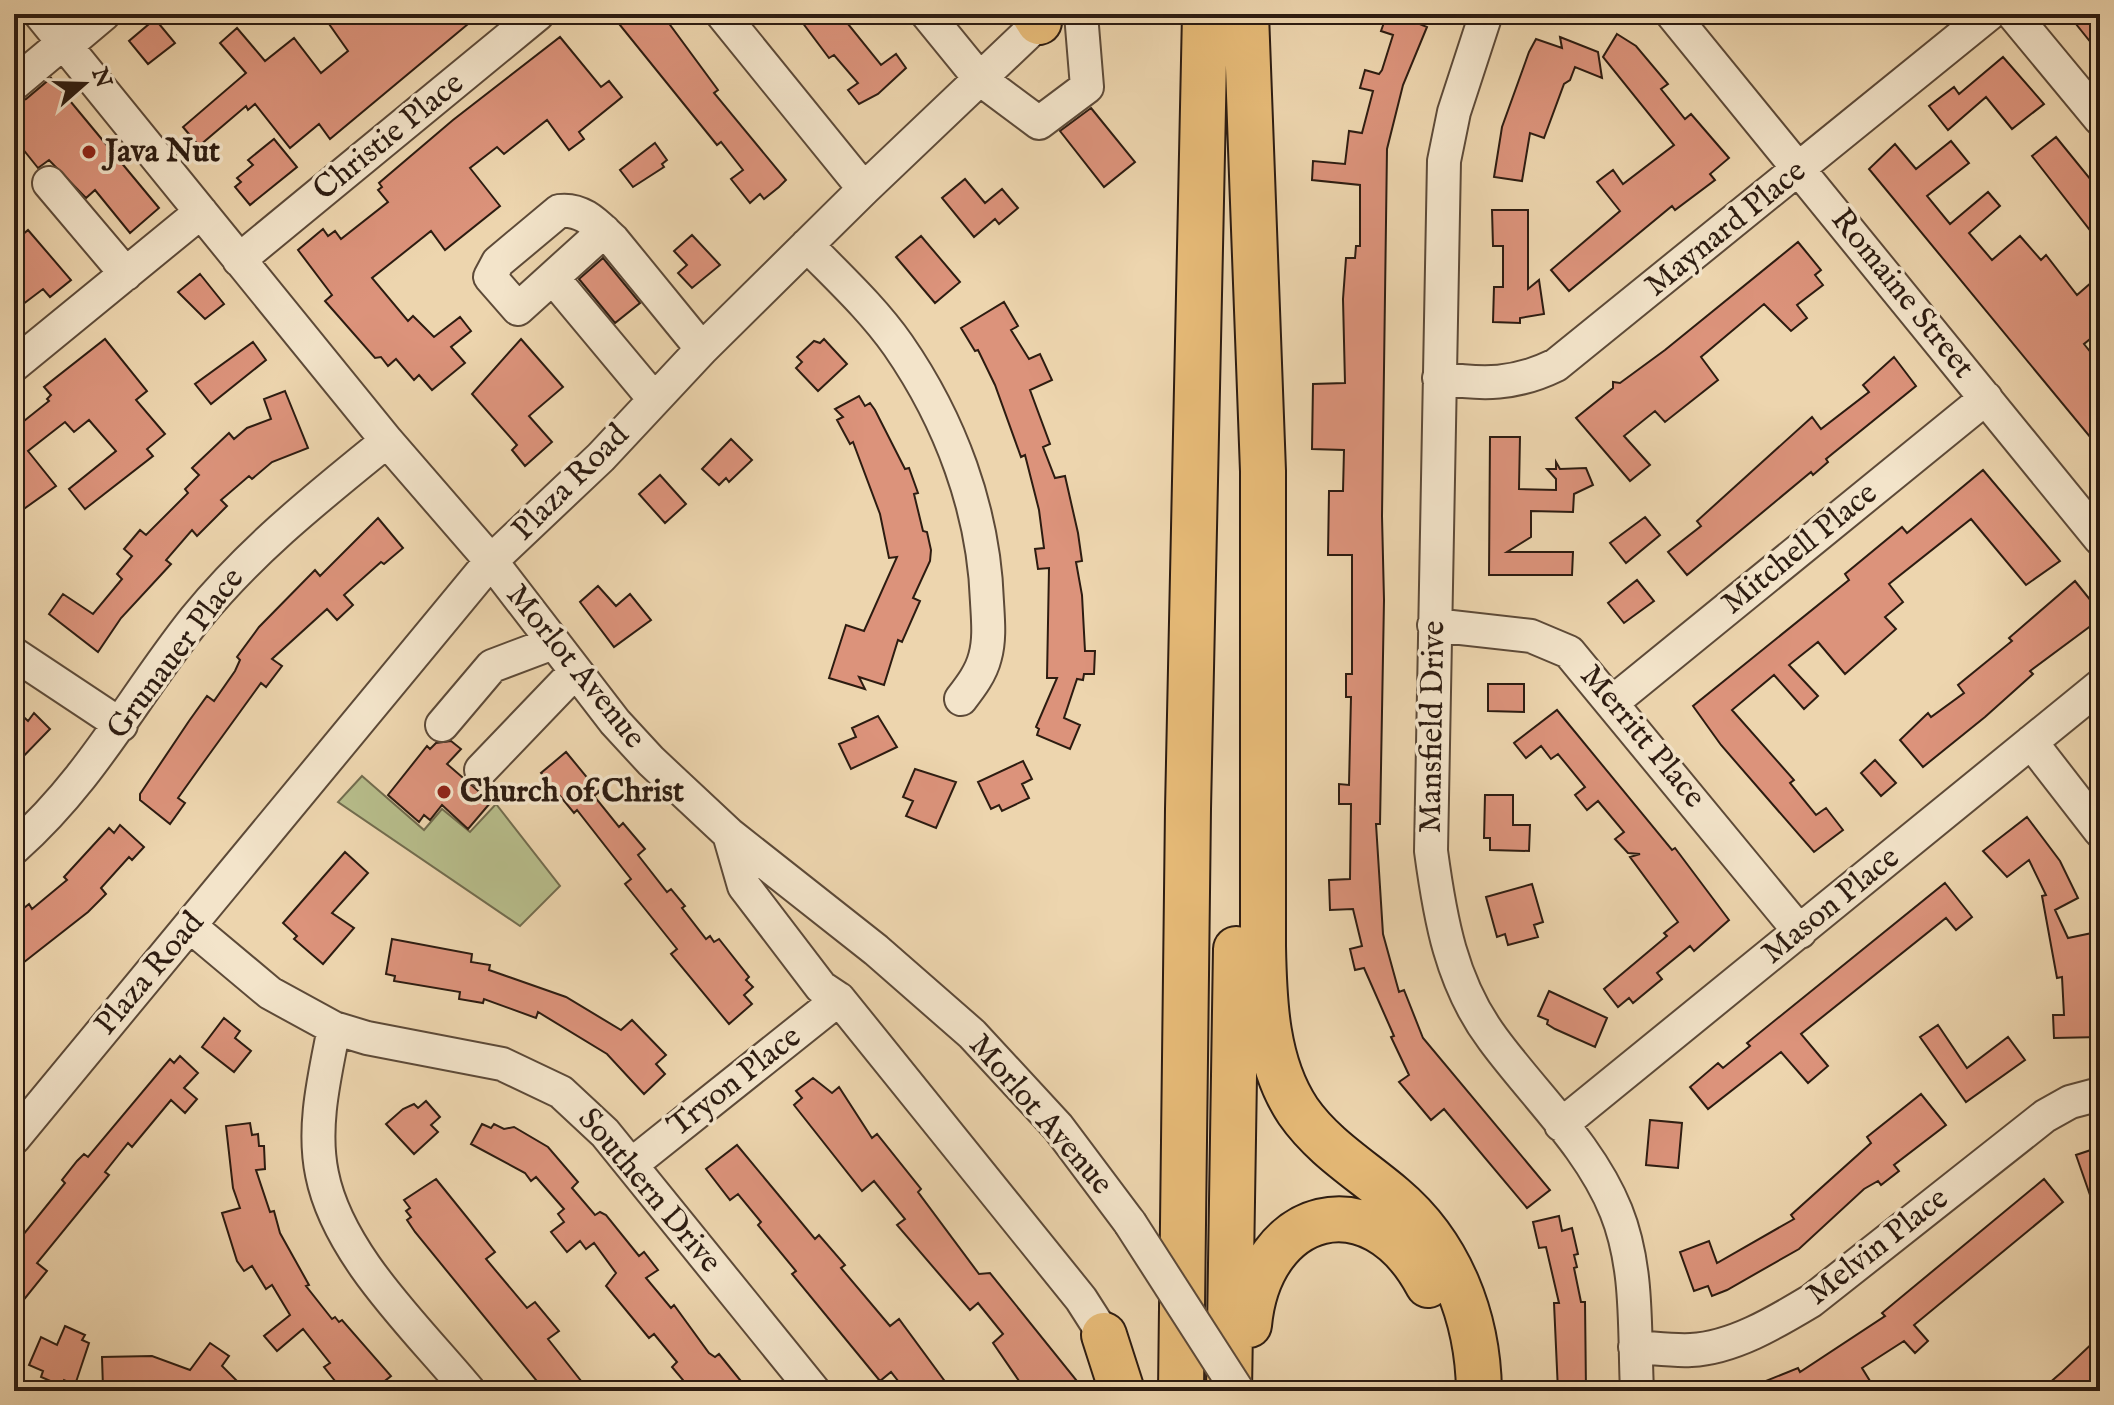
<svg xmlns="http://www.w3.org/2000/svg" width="2114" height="1405" viewBox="0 0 2114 1405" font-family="'IM FELL English',serif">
<rect width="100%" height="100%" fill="#edd5ae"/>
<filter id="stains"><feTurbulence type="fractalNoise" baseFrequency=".0025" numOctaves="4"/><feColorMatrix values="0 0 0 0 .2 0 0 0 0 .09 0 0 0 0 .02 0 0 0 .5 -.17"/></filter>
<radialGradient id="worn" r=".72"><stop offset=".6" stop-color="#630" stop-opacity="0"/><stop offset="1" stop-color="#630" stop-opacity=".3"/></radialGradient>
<path fill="#b7bd8b" stroke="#726c4e" stroke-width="2" d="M362 776 424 830 442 809 470 832 496 804 560 886 520 926 338 802Z"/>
<path fill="#dc937b" stroke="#2d1c11" stroke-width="2" d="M322 14H480L330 139 319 124 290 148 255 104 248 110 246 106 199 146 183 127 246 73 220 43 237 28 265 61 294 38 321 73 348 51Z
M611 14H662L718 90 714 93 786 180 779 187 764 199 760 194 750 203 731 179 743 170 721 142 717 145Z
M796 14H840L881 65 896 54 906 68 878 94 859 104 848 90 858 83 834 55 829 58Z
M1387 14H1420L1417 23 1427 27 1403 85 1387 149 1382 516 1384 600 1380 824H1376L1383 934 1399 992 1404 990 1423 1038 1550 1190 1527 1208 1444 1109 1431 1120 1399 1082 1409 1075 1391 1037 1394 1036 1364 968 1355 970 1350 949 1362 946 1353 909 1330 910 1329 880 1350 879 1351 804H1339V784L1349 785 1351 697H1346V674H1352V555H1328L1329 491H1343L1344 450 1312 449 1313 384 1345 383 1343 299 1346 258H1355L1356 246H1360V185L1312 180 1313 161 1345 164 1349 131 1362 133 1373 91 1360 88 1365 70 1379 74 1382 70 1393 35 1381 31Z
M2068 14H2100V54Z
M155 19 175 43 148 64 129 41Z
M1617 34 1636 46 1668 84 1661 89 1685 119 1691 114 1729 158 1710 174 1715 180 1675 210 1672 206 1569 291 1551 270 1620 211 1597 182 1613 170 1623 184 1674 145 1603 57Z
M560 37 601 87 609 81 622 97 579 132 584 139 569 150 547 120 504 154 497 147 470 168 500 206 445 250 431 231 372 278 408 321 413 316 434 337 460 317 471 331 451 347 465 363 432 390 419 375 414 380 396 359 388 366 381 357 375 358 325 301 332 295 298 250 323 229 328 236 335 231 341 239 388 202 378 190 382 187 379 183 453 120Z
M1560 37 1598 52 1602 78 1575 67 1570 80 1564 84 1544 138 1530 133 1522 181 1494 177 1502 127 1529 52 1536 39 1562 48Z
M2003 57 2044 104 2012 129 1986 97 1948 130 1929 106 1954 87 1959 94Z
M51 78 159 208 130 233 95 190 86 198 49 160 38 168 14 138V103L26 99Z
M1091 108 1135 162 1104 187 1060 131Z
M2056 137 2100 191V243L2032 156Z
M274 139 297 167 250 205 235 187 241 182 237 178 253 165 248 160Z
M1951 141 1969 163 1927 196 1950 224 1988 192 2000 206 1969 233 1992 260 2020 236 2041 260 2046 255 2077 295 2100 275V331L2084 344 2100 364V449L1869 169 1895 144 1916 169Z
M655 143 667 160 662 164 664 167 633 187 620 170Z
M965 179 985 203 1002 189 1018 208 999 224 995 219 974 237 942 198Z
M1492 210H1528V289L1539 280 1544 314 1520 318V323L1493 322 1494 287H1503V246H1493Z
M28 230 71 280 50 297 43 289 14 311V242Z
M692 235 720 265 692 288 678 273 687 265 674 251Z
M921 236 960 282 935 303 896 257Z
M1798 242 1821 270 1815 275 1823 285 1797 305 1807 318 1791 331 1764 304 1701 357 1718 380 1665 422 1655 411 1624 436 1650 465 1630 481 1576 418 1613 388V382L1620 383 1665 350Z
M603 258 640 303 615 323 579 279Z
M200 274 224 304 205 319 178 292Z
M1004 302 1018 326 1011 330 1029 359 1040 354 1052 380 1030 390 1050 444 1043 447 1055 478 1065 476 1078 533 1082 561 1076 562 1082 595 1085 651H1095L1094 674H1084L1083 680 1077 679 1064 718 1080 725 1070 749 1037 735 1039 729 1036 727 1057 678H1047L1049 568 1038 569 1035 549 1044 548 1039 510 1025 455 1021 457 995 385 978 350 975 351 961 328Z
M105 339 147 391 136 400 165 434 147 449 153 456 85 509 69 489 116 451 89 420 74 432 65 422 28 451 56 486 14 516V429L49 401 47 399 51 395 44 387Z
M521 339 563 387 529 416 552 442 525 466 512 450 517 445 472 394Z
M824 339 847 364 818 391 796 368 802 362 797 357 814 341 820 343Z
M253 342 266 360 211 404 195 384Z
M1894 357 1916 386 1826 459 1828 462 1813 475 1811 472 1687 575 1668 552 1701 526 1697 521 1812 417 1821 429 1869 392 1863 385Z
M285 391 308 448 272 462 252 479 249 476 221 500 227 506 197 536 192 530 166 560 171 564 121 618 98 652 49 614 63 594 93 614 122 579 117 574 132 556 124 549 140 530 146 535 188 493 185 489 199 475 192 468 229 433 234 439 247 428 271 419 264 399Z
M859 396 865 406 870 403 875 410 905 469 909 468 918 493 914 494 923 531 927 532 931 550 930 561 913 598 920 601 902 642 898 640 884 685 859 677 865 689 829 678 846 625 864 631 897 557 889 558 880 514 853 442 850 444 837 420 843 417 835 409Z
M1490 437H1520L1519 489 1556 490V479L1547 469H1556V462L1560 469 1586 468 1593 485 1574 494 1573 512 1531 511V537L1507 552H1573L1572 575H1489Z
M731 439 752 460 729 482 726 478 719 485 702 469Z
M1983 470 2060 561 2026 585 1971 519 1889 584 1903 602 1885 617 1896 629 1845 674 1818 642 1789 665 1818 696 1804 709 1774 675 1732 710 1794 780 1790 783 1816 815 1826 808 1843 830 1814 852 1721 745 1693 706 1849 580 1845 574 1902 527 1907 533Z
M660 475 686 504 665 523 639 494Z
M1645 517 1660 535 1626 563 1610 543Z
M378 518 403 548 384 564 381 562 344 595 353 605 337 620 327 609 272 659 282 666 266 687 261 683 203 763 178 798 185 803 170 824 140 800V794L189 721 207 696 214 701 235 671 240 660 237 657 259 627 315 570 320 576Z
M1637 580 1654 601 1624 623 1608 603Z
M2075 581 2100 612V619L2030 671 2033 674 1985 717 1923 767 1900 740 1928 713 1931 717 1964 693 1958 685 2012 641 2009 638Z
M598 586 616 606 630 594 651 620 614 647 580 602Z
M1488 684H1524V712L1488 711Z
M14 708 28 721 34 713 50 729 14 766Z
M1557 710 1672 850 1675 848 1729 920 1694 951 1690 946 1657 973 1662 979 1633 1003 1629 998 1618 1007 1604 989 1667 936 1664 933 1678 922 1630 857 1640 854 1628 853 1615 839 1624 832 1598 801 1587 810 1575 795 1585 787 1558 754 1551 759 1541 746 1526 758 1514 743Z
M878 716 897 747 851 769 839 744 856 737 852 728Z
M451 741 461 749 447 764 491 802 468 829 442 805 430 820 424 815 419 822 388 795 427 746 430 749 436 743Z
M566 752 599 792 594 796 619 827 623 823 645 849 638 855 667 892 671 889 685 906 682 908 706 939 710 936 714 942 719 939 749 977 746 980 753 987 744 995 752 1004 729 1024 671 954 677 949 625 884 631 879 577 810 574 813 541 773Z
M1875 760 1896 783 1881 796 1861 773Z
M1023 761 1032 779 1022 784 1029 798 1002 811 999 805 991 809 978 782Z
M915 769 956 782 936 828 906 816 913 801 903 797Z
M1485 795H1513V825H1530L1529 851 1490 850V838H1484Z
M2027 817 2060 861 2078 898 2055 910 2068 938 2092 933 2100 980V1037L2054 1038 2053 1015H2064L2062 977 2057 978 2042 896 2046 895 2029 860 2007 877 1983 851Z
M120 825 144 847 132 860 129 857 101 888 106 894 88 912 14 970V916L29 904 32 909 67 880 64 877 109 828 114 833Z
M345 852 368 873 332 913 354 928 323 964 294 939 297 936 283 923Z
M1945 883 1972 917 1956 930 1946 918 1801 1034 1828 1066 1808 1083 1781 1052 1708 1109 1690 1087 1718 1063 1723 1068 1750 1046 1747 1043Z
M1532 884 1543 922 1534 925 1538 937 1508 945 1505 934 1497 937 1486 897Z
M392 939 472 954 471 962 490 965 489 970 566 997 621 1030 632 1020 666 1055 656 1064 665 1074 644 1094 607 1054 538 1012 536 1018 484 999 483 1003 459 999 460 992 394 981 395 976 386 974Z
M1549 991 1607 1018 1595 1047 1555 1029 1547 1024 1548 1020 1538 1016Z
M224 1018 240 1031 235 1038 251 1051 234 1072 202 1047Z
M1938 1025 1967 1068 2008 1037 2025 1060 1966 1102 1920 1037Z
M180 1056 198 1073 184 1088 197 1099 185 1113 171 1100 132 1147 128 1143 105 1172 109 1175 37 1263 47 1271 14 1312V1246L65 1183 62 1180 77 1161 84 1154 88 1157 170 1059 174 1063Z
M813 1078 832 1093 839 1087 872 1138 877 1134 921 1189 918 1192 979 1274 990 1273 1085 1391H1026L993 1343 1003 1334 978 1303 970 1310 897 1225 905 1219 874 1181 862 1191 794 1105 802 1098 796 1091Z
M1921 1094 1946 1125 1894 1165 1899 1171 1881 1185 1878 1181 1864 1189 1799 1249 1727 1290 1712 1296 1708 1286 1694 1291 1680 1252 1709 1241 1717 1263 1794 1219 1791 1215 1871 1143 1867 1137Z
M426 1101 440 1117 431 1125 438 1132 414 1154 386 1124 403 1109 414 1104 418 1108Z
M1650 1120 1682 1123 1678 1168 1646 1165Z
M250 1123 252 1135 258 1134 259 1146H264L265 1169 256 1170 270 1212 274 1211 280 1233 309 1285 306 1286 332 1319 335 1317 339 1322 342 1320 391 1376 372 1391H343L324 1367 330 1363 303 1329 277 1351 264 1336 290 1315 272 1285 266 1289 252 1266 244 1271 237 1261 222 1213 240 1208 233 1188 226 1126Z
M482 1124 491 1128 494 1124 504 1129 514 1127 548 1147 578 1182 572 1188 595 1215 600 1212 606 1215 639 1256 644 1252 658 1270 646 1278 671 1308 674 1305 709 1353 715 1357 719 1354 749 1391H668L683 1380 672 1367 677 1362 654 1334 649 1338 606 1286 616 1273 594 1243 586 1249 580 1241 567 1252 551 1232 564 1222 558 1214 564 1209 536 1177 531 1181 525 1173 471 1144Z
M737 1145 815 1239 819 1235 845 1265 841 1268 890 1326 899 1319 952 1391H906L891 1372 880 1381 792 1274 796 1271 758 1225 761 1222 738 1194 730 1200 706 1169Z
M2100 1147V1215H2097L2076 1155Z
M436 1179 495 1252 486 1259 527 1308 535 1302 559 1331 548 1339 589 1391H545L415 1232 407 1220 411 1217 406 1211 410 1208 404 1200Z
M2044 1179 2063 1202 1914 1325 1928 1341 1915 1353 1904 1341 1862 1368 1870 1381 1854 1391H1741L1798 1368 1800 1372 1885 1316 1882 1313Z
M1559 1216 1562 1231 1572 1228 1578 1254 1574 1255 1577 1267 1574 1268 1581 1302H1585L1586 1391H1558L1554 1303H1559L1546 1247 1539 1248 1533 1222Z
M65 1326 85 1335 82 1340 89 1343 75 1385 64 1380 62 1386 41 1377 43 1371 29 1365 41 1337 57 1345Z
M2100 1336V1391H2040L2062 1372Z
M210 1343 229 1356 222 1366 247 1391 103 1388 102 1357 152 1356 190 1370Z"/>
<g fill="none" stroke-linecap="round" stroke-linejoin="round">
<g stroke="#5d4a38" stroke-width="36">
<path id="minor" d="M40 14 387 441 491 561 615 722 651 761 729 834 876 950 972 1034 1058 1127 1130 1223
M722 14 864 189
M927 14 980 79 1039 123 1087 87 1081 14
M1486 14 1454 112 1444 161 1431 851C1440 918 1451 983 1493 1039 1534 1095 1590 1146 1616 1211 1639 1268 1634 1331 1637 1391
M1672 14 2100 539
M2013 14 2100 119
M66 46 104 14
M14 84 63 43
M49 183 126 274
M604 231 518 309 490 277 498 262 559 211C583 208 597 225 613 240L702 349
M807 245C838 277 872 308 898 345 950 420 984 510 987 602 988 620 990 639 985 657 981 673 971 686 961 699
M239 260 538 14
M553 278 654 399
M14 365 201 212
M1439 378C1483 385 1515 385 1556 365L1989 14
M1434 625 1531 636 1569 652 1800 932
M14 654 121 725
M1614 701 1986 398
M442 725 492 666 553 643
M2031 742 2100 831
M481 770 575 672
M729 834 744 886 821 987 839 999 1081 1299 1104 1335
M14 848C92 779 132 698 195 619 251 550 318 497 387 441
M190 926 270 993 334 1028 367 1038 502 1064 561 1092 605 1133 814 1391
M334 1028C325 1075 312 1126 322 1174 338 1255 417 1328 469 1391
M1561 1125 2100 686
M14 1138 491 561 601 457 702 349 864 189 1048 14
M631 1165 839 999
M1635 1347C1653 1348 1673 1351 1691 1350 1733 1348 1776 1322 1811 1301L2045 1116 2070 1102 2100 1094"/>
</g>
<g stroke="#2d1c11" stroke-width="48">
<path id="highway" d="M1034 14 1039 22
M1246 14 1263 471V946C1264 1001 1266 1063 1298 1111 1323 1147 1360 1169 1393 1197 1450 1245 1478 1317 1479 1391
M1249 1325C1260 1209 1371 1178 1428 1285
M1104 1335 1122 1391
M1181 1391 1188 809 1205 14
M1229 1391 1236 949"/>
</g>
<use href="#minor" stroke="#f3e4ca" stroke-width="32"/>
<use href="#highway" stroke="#e6ba77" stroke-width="44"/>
<g stroke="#5d4a38" stroke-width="36" stroke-linecap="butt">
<path id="minor-bridge" d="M1130 1223 1238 1391"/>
</g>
<use href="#minor-bridge" stroke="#f3e4ca" stroke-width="32"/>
</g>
<g fill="#8f2418" stroke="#f3e4ca" stroke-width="3">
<circle cx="89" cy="152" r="8"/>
<circle cx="444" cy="792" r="8"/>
</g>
<g text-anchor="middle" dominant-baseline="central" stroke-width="7" stroke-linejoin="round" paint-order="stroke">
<g font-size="32" fill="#2d1c11" stroke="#f3e4ca">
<text transform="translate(389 137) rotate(-39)">Christie Place</text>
<text transform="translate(1726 229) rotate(-39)">Maynard Place</text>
<text transform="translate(1902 294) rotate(51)">Romaine Street</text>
<text transform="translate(571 483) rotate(-45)">Plaza Road</text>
<text transform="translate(1800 549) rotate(-39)">Mitchell Place</text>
<text transform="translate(176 654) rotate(-53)">Grunauer Place</text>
<text transform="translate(575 667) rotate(51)">Morlot Avenue</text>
<text transform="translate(1433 727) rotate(-89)">Mansfield Drive</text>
<text transform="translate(1642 737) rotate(50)">Merritt Place</text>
<text transform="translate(1831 906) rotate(-39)">Mason Place</text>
<text transform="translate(150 974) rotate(-50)">Plaza Road</text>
<text transform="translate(735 1082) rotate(-38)">Tryon Place</text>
<text transform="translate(1040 1115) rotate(49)">Morlot Avenue</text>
<text transform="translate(649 1191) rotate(50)">Southern Drive</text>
<text transform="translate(1878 1247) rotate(-38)">Melvin Place</text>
</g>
<g font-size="32" font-weight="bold" fill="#2d1c11" stroke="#f3e4ca" text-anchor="start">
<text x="105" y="152">Java Nut</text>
<text x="460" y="792">Church of Christ</text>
</g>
</g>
<rect width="2114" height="1405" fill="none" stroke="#edd5ae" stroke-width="48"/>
<rect x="16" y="16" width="2082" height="1373" fill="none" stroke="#2d1c11" stroke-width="4"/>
<rect x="24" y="24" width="2066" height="1357" fill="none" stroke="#2d1c11" stroke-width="2"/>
<g transform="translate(84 84) rotate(70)" stroke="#f3e4ca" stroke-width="6" paint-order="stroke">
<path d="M0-6L14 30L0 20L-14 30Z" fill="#2d1c11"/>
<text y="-12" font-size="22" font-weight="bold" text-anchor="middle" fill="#2d1c11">N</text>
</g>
<rect width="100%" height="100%" filter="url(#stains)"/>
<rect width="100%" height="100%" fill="url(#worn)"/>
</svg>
